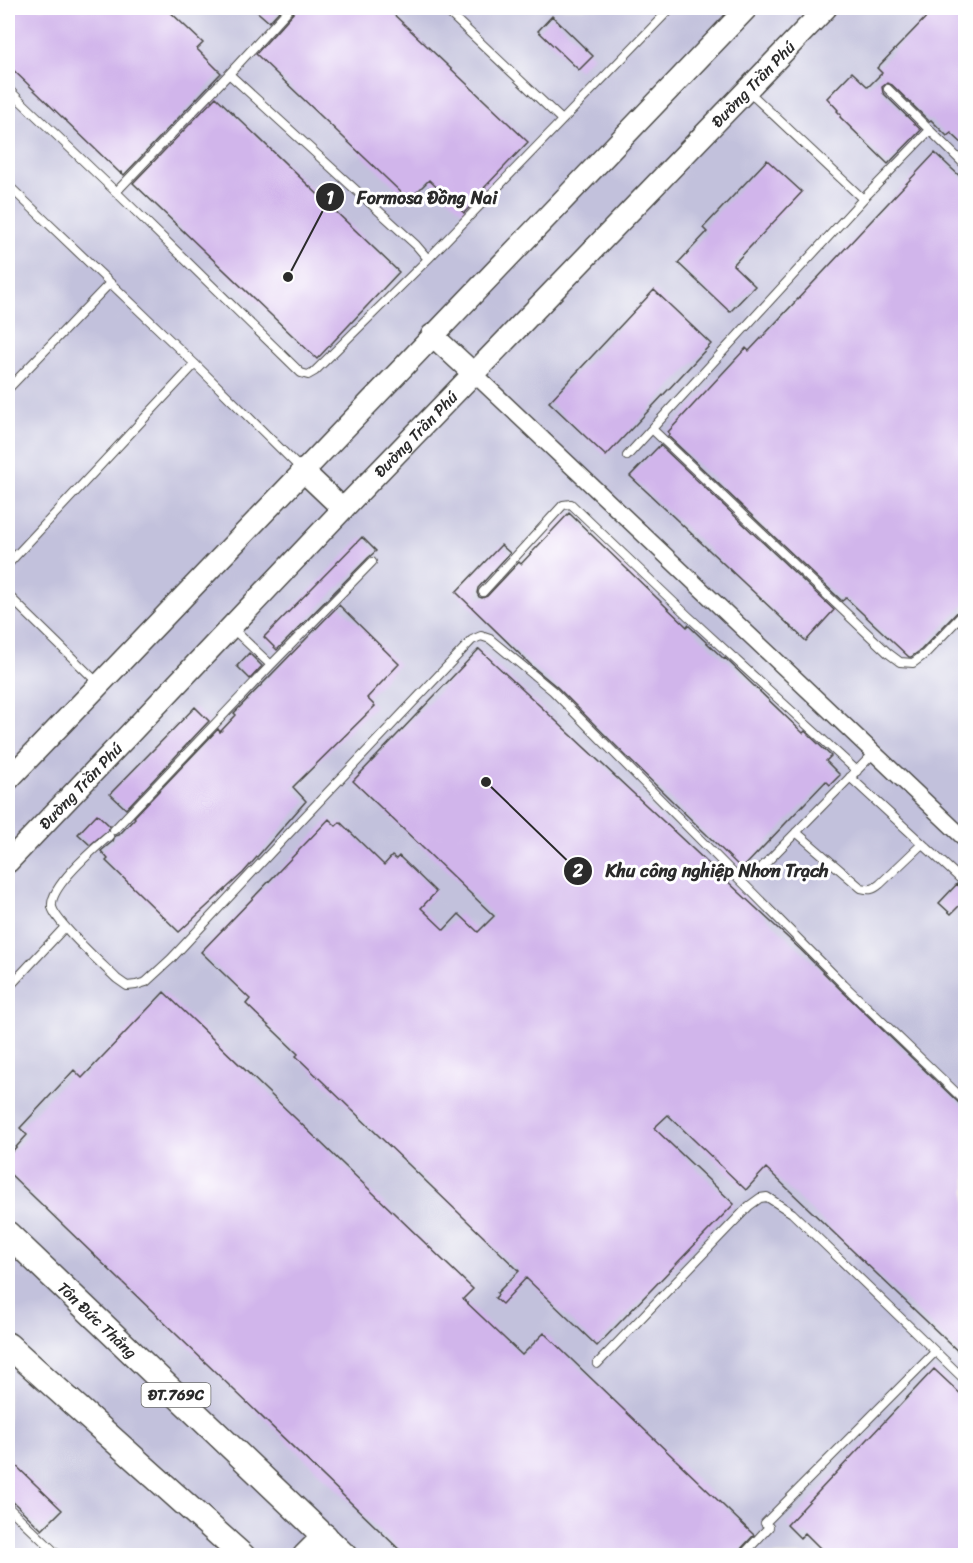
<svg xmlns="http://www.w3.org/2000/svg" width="973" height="1563" viewBox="0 0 973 1563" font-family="Sriracha,sans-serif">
<rect width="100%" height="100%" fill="#fff"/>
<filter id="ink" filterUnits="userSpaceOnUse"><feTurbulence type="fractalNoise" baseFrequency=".0167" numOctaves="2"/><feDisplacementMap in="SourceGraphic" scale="12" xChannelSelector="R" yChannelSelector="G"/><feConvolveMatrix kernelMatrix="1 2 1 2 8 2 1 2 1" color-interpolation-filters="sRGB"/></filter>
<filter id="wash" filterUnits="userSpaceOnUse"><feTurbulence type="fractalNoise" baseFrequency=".008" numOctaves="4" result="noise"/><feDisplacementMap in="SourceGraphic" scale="24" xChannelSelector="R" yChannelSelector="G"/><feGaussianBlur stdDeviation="1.35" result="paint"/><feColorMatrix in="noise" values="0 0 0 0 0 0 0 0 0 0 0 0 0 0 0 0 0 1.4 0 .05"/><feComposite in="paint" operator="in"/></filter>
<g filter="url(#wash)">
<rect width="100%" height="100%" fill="#f2ecd7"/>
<path fill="#c2c1dc" d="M8 8H965V1555L8 1556Z"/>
<g id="blocks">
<path fill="#d1b5eb" d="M8 8H166L203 43 197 49 221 73 124 175 121 172 120 173 8 65Z
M253 8H282L269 22Z
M296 8H387L528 142 484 188 486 190 464 213 429 180 409 200 256 54 294 12Z
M935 8H966V147L951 133 947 136 931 120 929 121 892 85 887 83 882 87 883 93 921 130 888 164 840 117 841 115 837 111 838 110 827 98 852 72 868 87 882 73 877 68Z
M552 16 593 56 579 70 538 31Z
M216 97 399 272 317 359 133 183Z
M935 153 966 182V605L962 607 921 650 911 657H909L846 598 842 601 668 436 670 434 668 432 746 348 749 351Z
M767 160 802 192 733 265 755 286 730 312 678 263 707 232 703 228Z
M654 290 711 344 606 456 549 402Z
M660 445 834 610 806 641 630 476Z
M569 513 687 627 688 625 724 659 725 658 803 733 805 731 811 737 831 756 826 761 840 775 830 785 826 781 742 869 631 761 557 687 533 667 456 592 501 545 510 553 478 588 477 593 479 597 482 598 487 596 519 562 521 564Z
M362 537 376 551 368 558 277 650 264 637Z
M339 605 399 664 367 698 375 706 293 787 306 801 243 873 179 932 106 861 108 859 101 851 113 841 115 836 119 835 135 818 134 817 218 729 220 732 236 715 234 713Z
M479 649 801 950 840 989 962 1106 966 1108V1359L766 1168 746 1190 668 1115 654 1128 734 1204 597 1346 526 1278 502 1304 495 1298 498 1295 497 1293 519 1271 296 1056 298 1054 246 1004 250 999 201 952 329 819 336 826 340 822 384 865 392 856 396 859 399 856 436 892 421 908 444 930 459 914 478 932 494 916 353 781Z
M249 653 262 666 250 679 237 666Z
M195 707 209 721 126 809 110 794Z
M97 814 110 826 108 830 90 845 78 834Z
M957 884 966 892V899L951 914 939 903Z
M164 992 473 1289 463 1299 522 1355 544 1333 754 1535 738 1552 736 1556H406L8 1172V1156L27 1135 20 1128 74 1070 82 1078Z
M934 1369 966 1399V1556H828L805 1533 800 1538 787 1525Z
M8 1458 62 1510 42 1530 8 1497Z"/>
</g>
</g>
<g filter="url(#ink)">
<use href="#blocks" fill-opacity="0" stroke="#494845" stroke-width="1.5"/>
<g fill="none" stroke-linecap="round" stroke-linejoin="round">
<g stroke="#494845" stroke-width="10">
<path id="service" d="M444 8 562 120
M8 89 116 192 301 373 308 375 315 371 428 259 416 245 229 74
M888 89 966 166
M748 91 863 199
M8 185 195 364 302 470
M116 192 229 74 290 8
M428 259 671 8
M8 389 110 283
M652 429 888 653 900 662 913 663 925 654 966 611
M627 456 863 199 929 131
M8 564 195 364
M483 592 563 505 571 504 688 616 857 771
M8 595 98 683
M233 629 271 665
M850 777 966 884
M114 830 271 665 372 562
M796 832 861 888C870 890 873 890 880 884L922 844
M109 836C94 849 49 887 52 907 56 923 103 965 117 979L127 986 136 985 146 982 171 959 276 847 472 640 481 636 490 639 553 691 844 985 966 1102
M762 867 874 753
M8 988 65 927
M597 1364 749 1206 760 1198 767 1197 792 1213 966 1381
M8 1507 59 1556
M765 1523 935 1352
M742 1556 769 1527"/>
</g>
<g stroke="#494845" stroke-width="18">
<path id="minor" d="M474 374 966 840"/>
</g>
<g stroke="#494845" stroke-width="24">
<g id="secondary">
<path d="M432 335 474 374"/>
<path d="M302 470 343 509"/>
<path d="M8 780 747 8"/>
<path id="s1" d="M8 862 343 509 826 8"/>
</g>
</g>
<g stroke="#494845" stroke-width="27">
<g id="primary">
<path id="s2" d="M8 1234 345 1556"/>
<path d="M8 1345 243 1556"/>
<path d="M305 1556 325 1536"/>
</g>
</g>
<use href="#service" stroke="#fff" stroke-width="8"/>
<use href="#minor" stroke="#fff" stroke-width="15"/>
<use href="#secondary" stroke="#fff" stroke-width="21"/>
<use href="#primary" stroke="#fff" stroke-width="24"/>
</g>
</g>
<g text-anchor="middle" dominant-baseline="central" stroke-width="6" stroke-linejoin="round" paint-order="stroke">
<rect fill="#fff" stroke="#6b6b6b" stroke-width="1.5" x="141.5" y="1383" width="69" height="24" rx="4.5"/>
<g font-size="15" font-weight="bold" fill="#2b2b2b">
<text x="176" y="1395">ĐT.769C</text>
</g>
<g font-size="16" fill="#2b2b2b" stroke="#fff">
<text stroke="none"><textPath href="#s1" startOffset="1077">Đường Trần Phú</textPath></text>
<text stroke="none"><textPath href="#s1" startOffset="591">Đường Trần Phú</textPath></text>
<text stroke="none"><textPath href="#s1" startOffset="105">Đường Trần Phú</textPath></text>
<text stroke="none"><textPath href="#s2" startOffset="124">Tôn Đức Thắng</textPath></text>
</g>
</g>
<path fill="none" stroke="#2b2b2b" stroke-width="2" d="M288 277L330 197M486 782L578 871"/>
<g fill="#2b2b2b" stroke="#fff" stroke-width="2">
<circle cx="288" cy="277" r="6"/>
<circle cx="486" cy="782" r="6"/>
<circle cx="330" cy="197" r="15"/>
<circle cx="578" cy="871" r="15"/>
</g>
<g font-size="18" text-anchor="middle" font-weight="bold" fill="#fff">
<text x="330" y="204">1</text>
<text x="578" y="877">2</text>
</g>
<g font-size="18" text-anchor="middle" font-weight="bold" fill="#2b2b2b" stroke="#fff" stroke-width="6" stroke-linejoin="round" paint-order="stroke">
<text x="427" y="204">Formosa Đồng Nai</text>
<text x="717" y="877">Khu công nghiệp Nhơn Trạch</text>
</g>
<rect width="973" height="1563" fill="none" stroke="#fff" stroke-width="30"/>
</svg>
